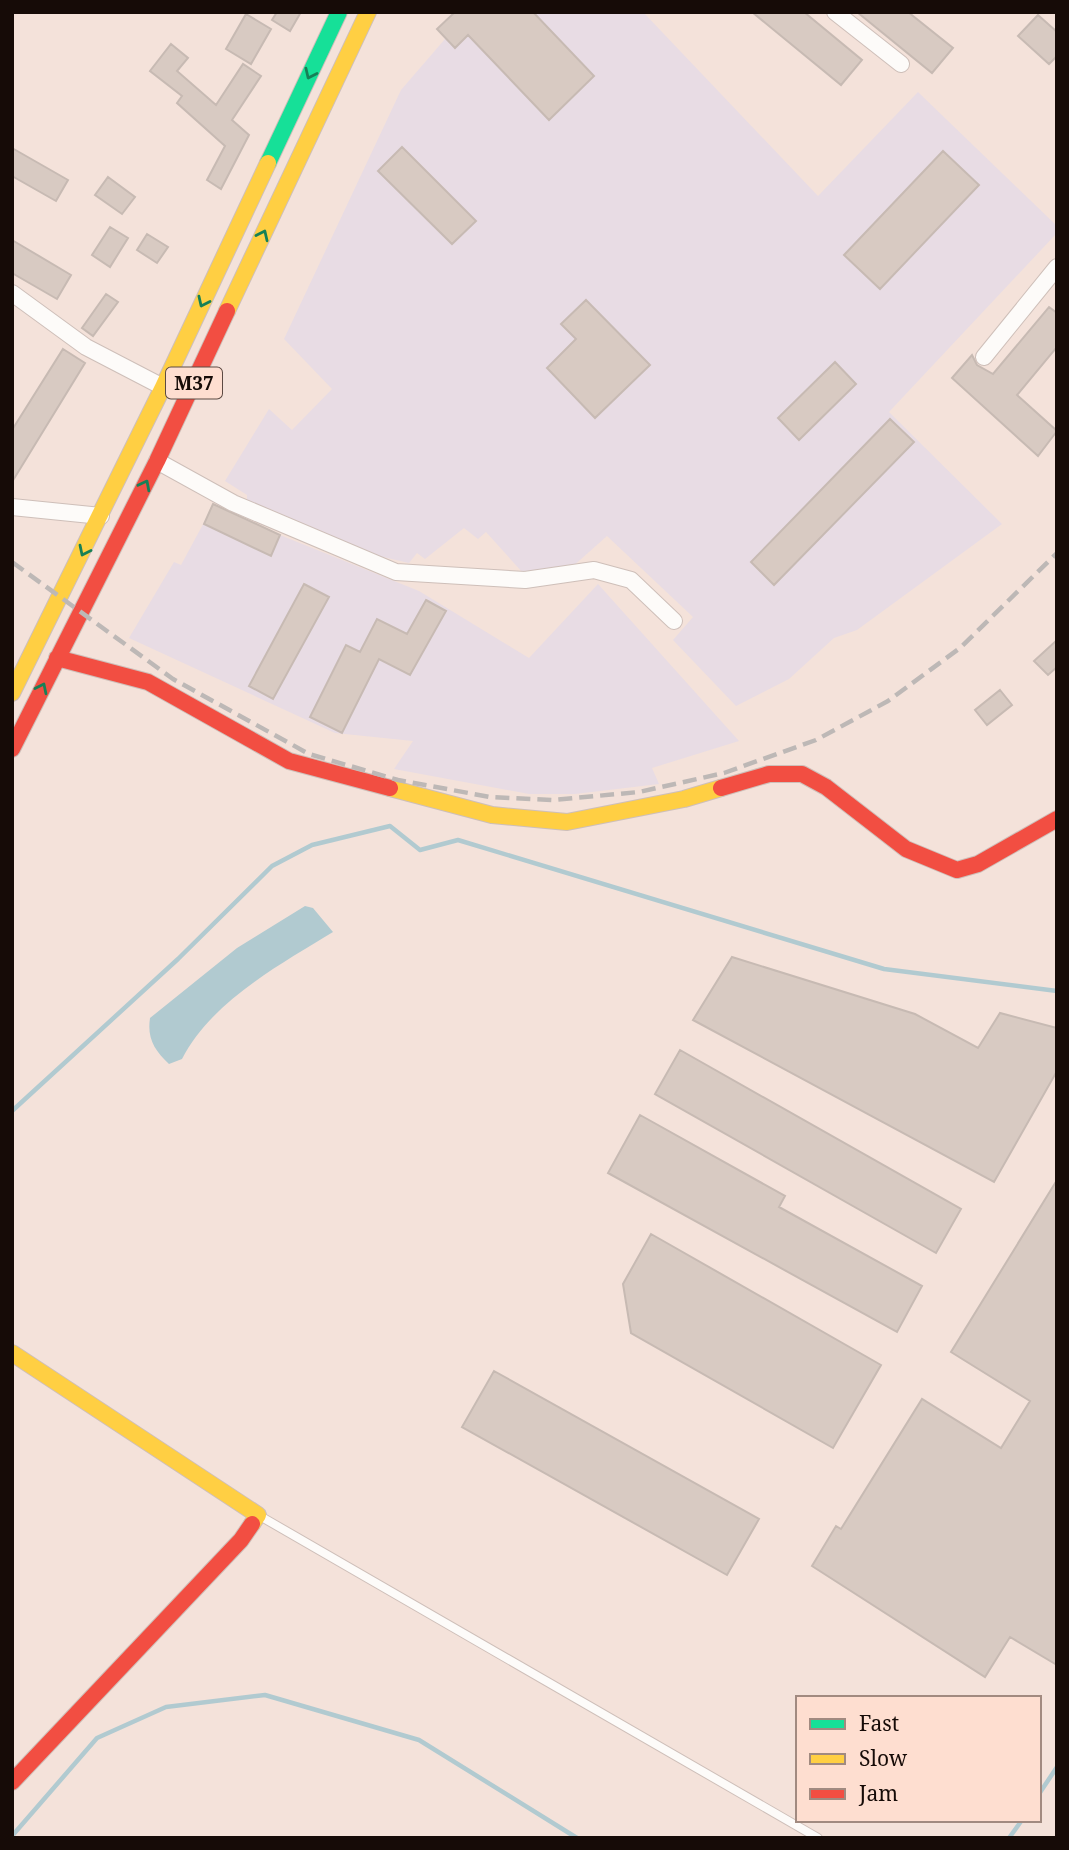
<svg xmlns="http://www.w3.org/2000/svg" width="1069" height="1850" viewBox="0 0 1069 1850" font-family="'Noto Serif',serif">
<rect width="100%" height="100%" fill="#f4e2da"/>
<path fill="#e8dce4" d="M455 12H643L818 196 918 92 1057 226V233L889 412 1002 524 857 630 834 638 789 679 736 706 673 640 693 617 607 536 571 568 523 573 486 532 478 539 464 528 425 559 417 553 409 563 370 554 247 505V495L225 481 269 409 292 430 332 389 284 339 401 90 445 39 437 29Z
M214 504 280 535 419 591 529 658 598 584 739 741 652 768 659 784 575 794H529L394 769 413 741 335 733 129 638 174 562 181 565Z"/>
<path fill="#b1cad0" d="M305 906 313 908 333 932C279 965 211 1002 182 1059L169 1064C154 1050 147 1038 150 1018L237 948Z"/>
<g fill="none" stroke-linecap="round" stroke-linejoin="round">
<path stroke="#b1cad0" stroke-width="4.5" d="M12 1111 178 959 272 866 312 845 390 826 420 850 458 840 884 969 1057 991
M1039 1794 1057 1767
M12 1836 97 1738 166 1707 265 1695 419 1740 577 1838
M1009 1838 1022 1820"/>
</g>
<path fill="#d8cac2" stroke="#c7bab3" stroke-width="2" d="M277 12H301L290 31 272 20Z
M455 12H533L594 76 549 120 468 35 455 48 437 29Z
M752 12H804L862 60 841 85Z
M857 12H908L953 48 932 73Z
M246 14 271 29 251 64 226 49Z
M1038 15 1057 32V56L1049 64 1018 36Z
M171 44 188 58 177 71 216 105 243 64 261 76 232 120 249 135 221 189 207 180 225 146 177 103 182 96 150 71Z
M402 147 476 221 452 244 378 171Z
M12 148 68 180 56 201 12 176Z
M943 151 979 185 880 289 844 255Z
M108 177 135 197 122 214 95 195Z
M110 227 128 238 110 267 92 255Z
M147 234 168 247 157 263 137 250Z
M12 240 71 275 57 299 12 273Z
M106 294 118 302 93 336 82 328Z
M586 300 650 365 595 418 547 368 576 339 561 324Z
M1049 307 1057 313V347L1017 395 1057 431 1038 456 952 378 972 355 977 365 993 374Z
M63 349 85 363 12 482V430Z
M835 362 856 384 799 440 778 418Z
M890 419 914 442 774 585 751 562Z
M213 504 280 535 271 556 204 524Z
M304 584 329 597 273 699 249 686Z
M426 600 446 611 410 675 379 659 342 733 310 717 346 645 360 652 377 619 407 634Z
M1057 640V667L1048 675 1034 661Z
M1000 690 1012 705 987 725 975 710Z
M732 957 915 1014 978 1048 1000 1013 1057 1028V1071L994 1182 693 1020Z
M680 1050 961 1209 936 1253 655 1094Z
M640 1115 785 1196 779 1207 922 1286 897 1332 608 1173Z
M1057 1180V1665L1010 1637 985 1677 812 1566 836 1526 841 1529 922 1399 1001 1448 1030 1401 951 1352Z
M651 1234 881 1365 833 1448 631 1333 623 1284Z
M494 1371 759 1519 727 1575 462 1427Z"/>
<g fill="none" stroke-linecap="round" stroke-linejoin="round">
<g stroke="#cebfb9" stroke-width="10">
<path id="lane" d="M260 1516 818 1838"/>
</g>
<g stroke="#cebfb9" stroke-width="18">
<path id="street" d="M835 12 901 64
M12 293 86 347 163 387
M984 357 1057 267
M157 461 233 503 396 572 525 580 594 570 631 580 674 621
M12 507 101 516"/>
</g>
<g stroke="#cebfb9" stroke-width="18">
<path id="fast" d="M268 163 339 12"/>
</g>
<g stroke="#cebfb9" stroke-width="18">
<path id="slow" d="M227 311 368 12
M12 693 163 387 268 163
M390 788 492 815 567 822 684 799 721 788
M12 1353 258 1515 252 1524"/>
</g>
<g stroke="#cebfb9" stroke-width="18">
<path id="jam" d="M57 658 148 682 289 761 390 788
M12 749 157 461 227 311
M721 788 769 774H802L826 787 906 849 957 870 978 864 1057 819
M12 1782 241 1540 252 1524"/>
</g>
<use href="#lane" stroke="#fdfbf9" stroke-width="8"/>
<use href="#street" stroke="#fdfbf9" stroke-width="16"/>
<use href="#fast" stroke="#16e098" stroke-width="16"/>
<use href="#slow" stroke="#ffcf43" stroke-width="16"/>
<use href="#jam" stroke="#f24e42" stroke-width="16"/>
<path stroke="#bdb8b6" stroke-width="4.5" stroke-dasharray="14 7" stroke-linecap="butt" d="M12 562 173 679 309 754 398 780 490 797 553 800 639 792 724 773 816 740 888 701 960 648 1057 553"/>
</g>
<defs><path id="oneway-chevron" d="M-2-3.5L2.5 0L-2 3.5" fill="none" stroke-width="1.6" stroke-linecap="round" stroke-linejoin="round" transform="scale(1.75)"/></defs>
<g stroke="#168057">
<use href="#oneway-chevron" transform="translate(310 74) rotate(115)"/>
<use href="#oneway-chevron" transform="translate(263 235) rotate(-65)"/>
<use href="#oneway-chevron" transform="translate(203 302) rotate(115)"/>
<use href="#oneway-chevron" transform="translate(145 485) rotate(-63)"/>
<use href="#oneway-chevron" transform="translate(84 551) rotate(116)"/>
<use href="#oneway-chevron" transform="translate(42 688) rotate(-64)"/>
</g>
<g text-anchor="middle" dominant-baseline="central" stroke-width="7" stroke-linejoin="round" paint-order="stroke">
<rect fill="#feded0" stroke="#5c4a43" stroke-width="2" x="166" y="367.5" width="56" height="31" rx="5"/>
<g font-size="19" font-weight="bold" fill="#160b07">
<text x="194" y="383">M37</text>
</g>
</g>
<rect width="1069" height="1850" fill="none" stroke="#160b07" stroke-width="28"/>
<rect x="796" y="1696" width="245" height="126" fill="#feded0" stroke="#a18a80" stroke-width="2"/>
<rect x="810" y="1719" width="35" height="10" fill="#16e098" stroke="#a18a80" stroke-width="2"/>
<text x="859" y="1731" font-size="21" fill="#160b07">Fast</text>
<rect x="810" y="1754" width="35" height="10" fill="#ffcf43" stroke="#a18a80" stroke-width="2"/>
<text x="859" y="1766" font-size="21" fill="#160b07">Slow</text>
<rect x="810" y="1789" width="35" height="10" fill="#f24e42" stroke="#a18a80" stroke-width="2"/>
<text x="859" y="1801" font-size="21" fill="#160b07">Jam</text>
</svg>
